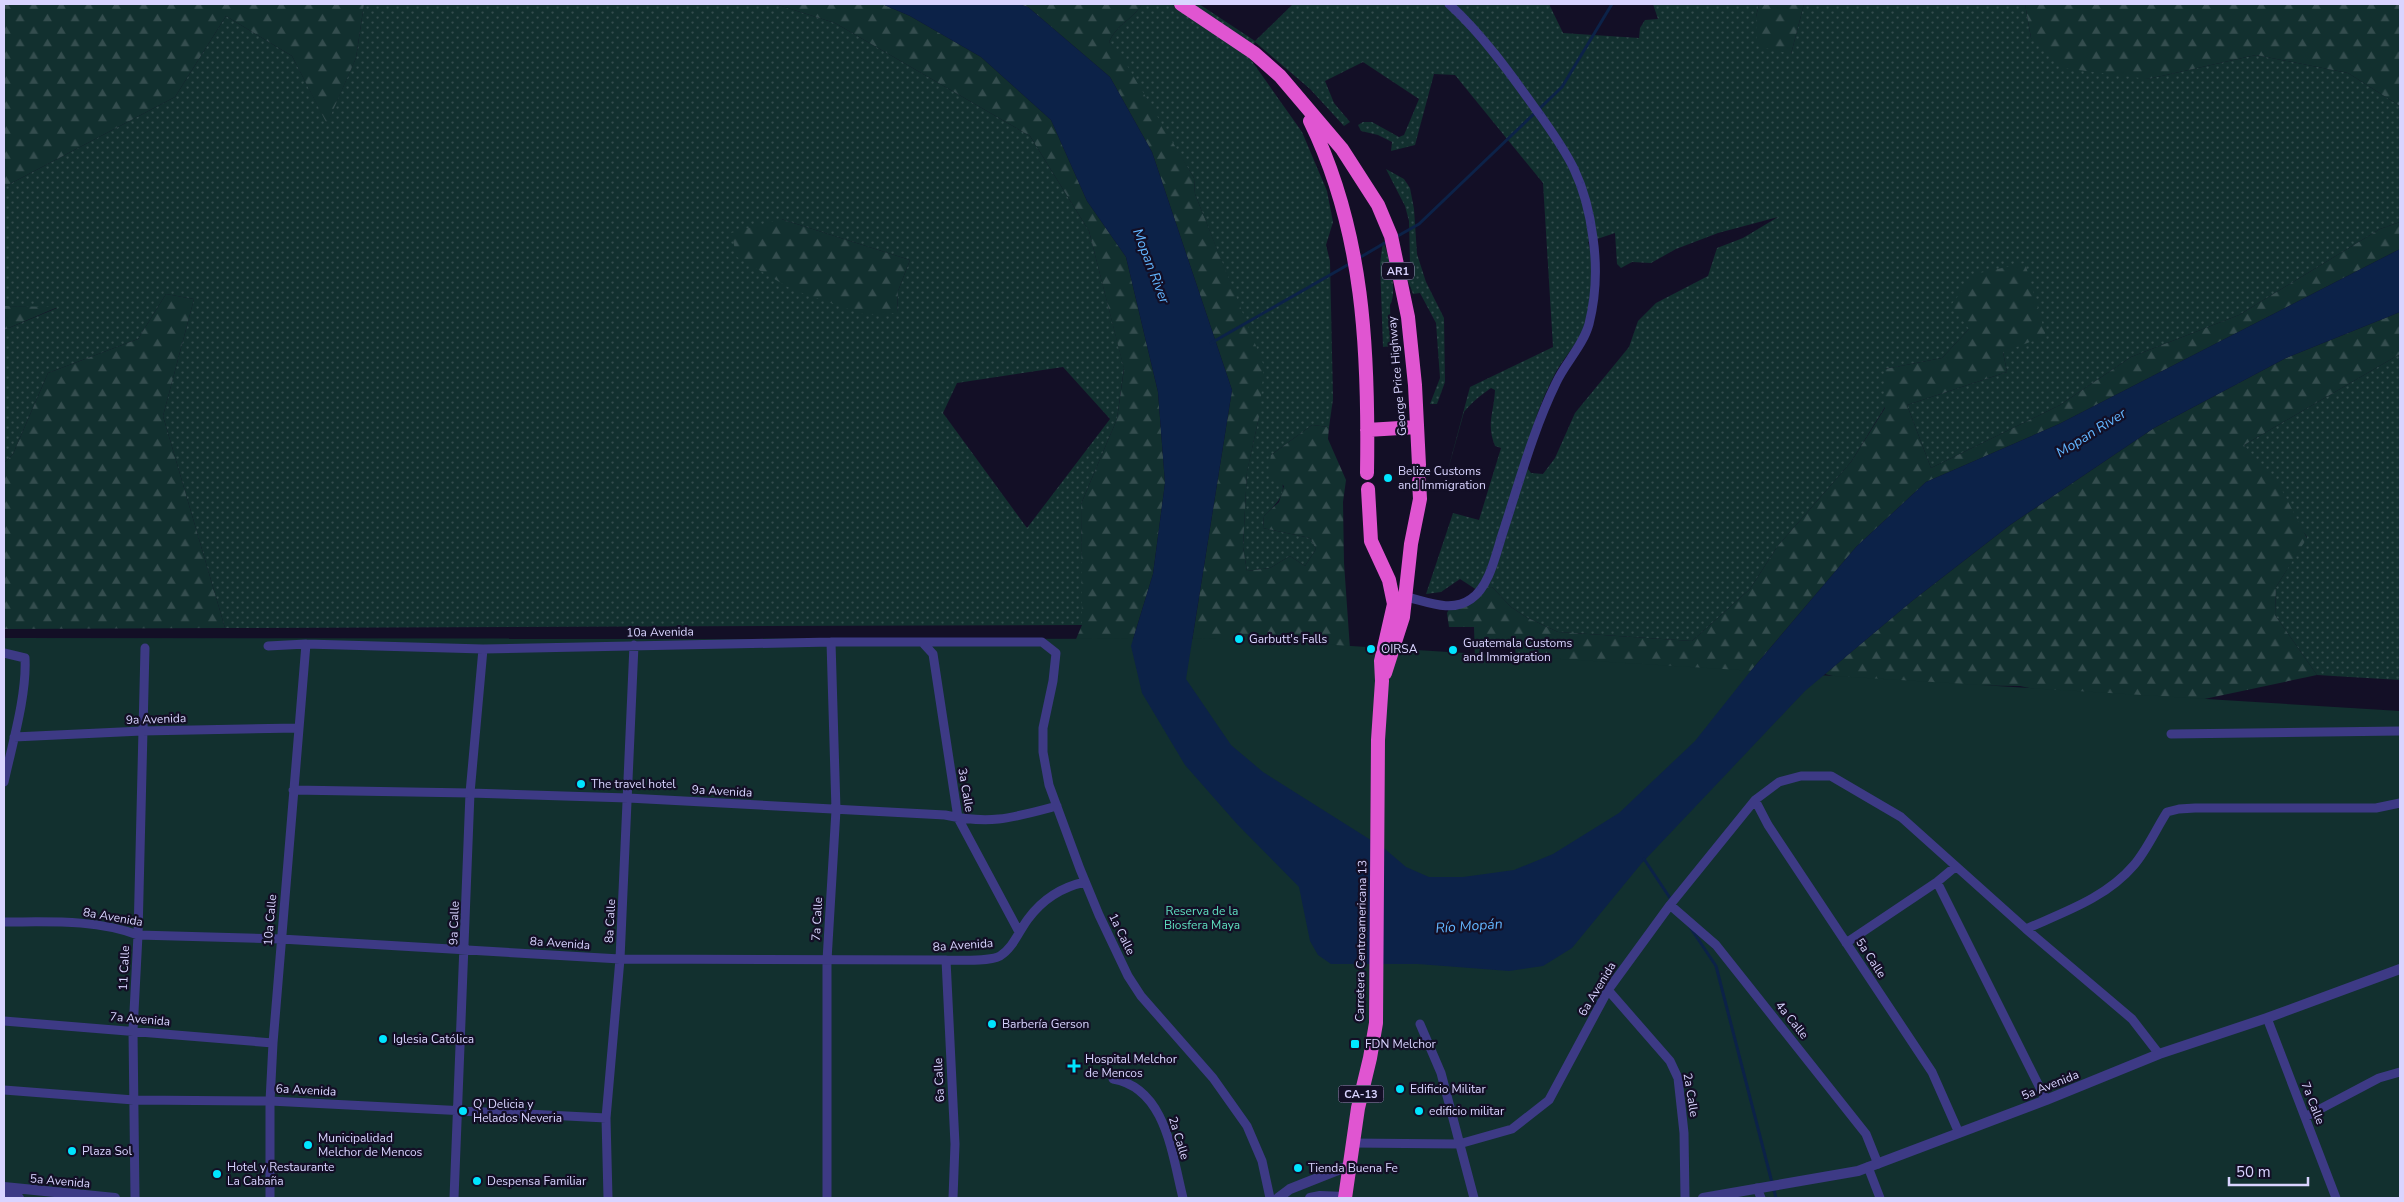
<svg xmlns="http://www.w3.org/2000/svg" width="2404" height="1202" viewBox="0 0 2404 1202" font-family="'Nunito Sans',sans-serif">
<defs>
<pattern id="grass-dots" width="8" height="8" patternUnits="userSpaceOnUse" patternTransform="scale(1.25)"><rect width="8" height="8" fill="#12302f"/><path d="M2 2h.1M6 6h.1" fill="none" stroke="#344d4e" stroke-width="1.8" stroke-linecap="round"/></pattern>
<pattern id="forest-firs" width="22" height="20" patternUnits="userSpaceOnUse" patternTransform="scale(1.25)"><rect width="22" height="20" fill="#12302f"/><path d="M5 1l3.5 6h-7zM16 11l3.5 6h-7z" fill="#344d4e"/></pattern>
</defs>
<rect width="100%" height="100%" fill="#130f26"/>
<path fill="url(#grass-dots)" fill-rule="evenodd" d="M364 4H775L835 23 1030 136 1089 231 1124 368 1117 419 1081 504 1083 625 225 628 163 416 194 299 166 294 138 339 48 373 13 454 4 463V330L57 308 4 306V187L175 97 226 16 292 56 327 123 356 58ZM781 219 910 260 898 291 897 313ZM1063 367 1110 419 1027 528 943 413 957 383Z
M1142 4H1199L1255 41 1293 4H1549L1563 33 1639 38 1640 28 1645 20 1658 19 1653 4H1759L1756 17 1791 54 1804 4H2025L2031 38 2148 79 2256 55 2348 73 2400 106V222L2380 229 2239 315 2131 357 2060 405 1931 468 1907 405 2007 372 2003 352 1969 329 1942 358 1885 369V407L1851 462 1777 547 1750 589 1692 641 1558 632 1526 617 1511 607 1492 587 1480 592 1460 579 1441 592 1426 594 1453 513 1479 520 1501 448 1495 446C1486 424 1494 413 1495 390L1491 388C1481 395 1471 403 1464 412L1445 481 1470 387 1553 347 1543 183 1455 75 1434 74 1415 145 1391 151 1392 142 1378 135 1361 131 1358 125 1363 122H1372L1399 137 1404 135 1419 99 1363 62 1325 81 1334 103 1350 122 1344 126 1310 89 1255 42 1249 57 1302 132 1327 191 1333 222 1326 245 1330 261 1333 399 1329 427 1312 425 1271 455C1284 486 1292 490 1264 516L1263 528 1310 538 1316 549 1305 566 1290 556 1270 568 1247 571 1243 547 1247 471 1259 417 1244 318 1195 194 1194 178 1109 42C1118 23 1131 21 1142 4ZM1778 217 1743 238 1717 248 1708 276 1656 303 1638 321 1629 347 1575 413 1555 458 1543 474 1531 473 1524 464C1530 430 1541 400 1557 370 1564 358 1574 347 1581 335 1597 306 1598 273 1588 242L1615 233 1617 264 1621 268 1632 262 1651 263 1676 249 1718 233Z
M1386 169 1404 179 1410 188 1414 209 1417 254 1426 282 1444 318 1445 382 1437 404H1430L1440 378 1436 323 1420 293 1413 294 1404 270 1410 264 1409 221 1405 206Z
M1383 241C1389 254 1398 293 1390 305L1391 346 1383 347 1380 264Z
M2400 354V680L2317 675 2275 615 2276 587 2307 537 2244 445Z"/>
<path fill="url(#forest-firs)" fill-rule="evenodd" d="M4 4H364L356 58 327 124 292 56 226 16 175 97 4 187Z
M775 4H882L910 16 981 57 1051 120 1087 201 1126 257 1158 392 1165 483 1153 574 1131 646 1060 677 1082 625 1081 504 1117 419 1124 369 1089 231 1030 136 835 23Z
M1019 4H1142C1131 21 1118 23 1109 42L1125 62 1194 178 1195 194 1264 366 1259 417 1247 472 1243 547 1247 571 1270 568 1290 556 1305 566 1316 549 1310 538 1263 528 1264 516 1279 502 1284 486 1268 472 1271 455 1312 425 1329 427 1328 439 1346 480 1343 502 1344 563 1350 649 1186 679 1232 390 1152 152 1110 77 1028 7Z
M1759 4H1804L1791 54 1757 46 1756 17Z
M2025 4H2400V106L2348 73 2256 55 2148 79 2063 68 2031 38Z
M781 219 910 260 898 291 897 313 866 315 793 290 737 257 731 233Z
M2400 222V249L2059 424 1926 482 1856 547 1749 673 1695 741 1619 813 1553 854 1514 870 1463 877H1429L1406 867 1385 849 1387 797 1412 833C1436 812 1438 800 1441 770L1452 769 1456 827 1505 826 1520 766 1519 757 1495 755 1496 731 1487 713V701H1482V685L1486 684V678L1481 677 1483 673 1475 660 1474 627H1449L1447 613 1449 609 1462 606 1486 588 1492 587 1511 607 1526 617 1558 632 1692 641 1750 589 1777 547 1851 462 1885 408V369L1942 358 1969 329 1951 305 1975 274 2025 263 2046 336 2003 352 2007 372 1907 405 1931 468 2060 405 2131 357 2239 315 2380 229ZM1515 646 1517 672 1488 673 1479 647Z
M166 294 194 299 163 416 225 628 4 629V463L13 454 48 373 138 339Z
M4 306 58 307 4 330Z
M2400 312V354L2244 445 2282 490 2307 538 2276 587 2275 615 2317 675 2143 712 2020 686 1864 684 1825 674 1912 601 2010 525 2154 428 2286 358Z"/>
<path fill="#12302f" d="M4 638 1239 639 2400 711V1198H4Z"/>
<path fill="#0c2248" d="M882 4H1019L1028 7 1110 77 1152 152 1232 390 1186 679 1231 745 1263 772 1385 849 1406 867 1429 877H1463L1514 870 1553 854 1619 813 1695 741 1749 673 1856 547 1926 482 2059 424 2400 249V312L2286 358 2154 428 2010 525 1912 601 1805 691 1641 864 1572 948 1543 966 1509 971 1418 964H1331L1318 955 1310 941 1299 887 1237 824 1185 765 1142 693 1131 646 1153 574 1165 483 1158 392 1126 257 1087 201 1051 120 981 57 910 16Z"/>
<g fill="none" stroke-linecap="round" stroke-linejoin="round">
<path stroke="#0c2248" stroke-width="3" d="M1396 237 1419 224 1562 87 1612 4
M1359 258 1388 241
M1211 343 1351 263
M1644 859 1672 901
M1690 927 1716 966 1776 1198"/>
<path stroke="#3d3a85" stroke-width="9" d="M1402 596C1424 600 1450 614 1471 599 1490 586 1496 553 1503 532 1519 483 1533 430 1556 383 1565 363 1583 346 1589 324 1596 296 1597 266 1593 238 1590 214 1584 190 1574 169 1565 150 1552 132 1540 115 1512 76 1484 36 1449 4
M922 642 933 654 958 818 1019 932
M268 646 306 644 483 649 831 642H1042L1056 653 1053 681 1043 728V752L1049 785 1080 869 1099 915 1128 976 1141 996 1213 1078 1247 1126 1262 1161 1270 1198
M4 653 25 658C27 695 12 745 4 782
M2171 734 2400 731
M14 737 142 731 298 728
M293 790 470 793 628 798 945 815C991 825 1012 818 1057 806
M1755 800 1768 825 1932 1072 1959 1133
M1937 882 2046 1100
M1670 905 1716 945 1866 1134 1878 1164
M4 922C49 922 95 919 138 935L281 939 620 959 946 960C960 960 988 962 1000 956 1013 948 1019 931 1028 919 1042 900 1062 887 1085 882
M2026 929C2064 912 2106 898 2134 865 2147 850 2156 829 2167 812L2179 809 2195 808H2376L2400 803
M1846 943 1937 882 1955 867
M946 960 955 1144 953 1198
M1608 990 1670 1061 1678 1078 1684 1133 1685 1198
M2267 1018 2336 1198
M4 1021 273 1043
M1420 1024 1441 1073 1474 1198
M1113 1079C1166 1088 1172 1155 1183 1198
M4 1090 134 1100 270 1101 606 1118
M2305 1117 2379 1078 2400 1072
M1351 1143 1459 1144 1512 1129 1549 1100 1608 990 1670 905 1755 800 1779 782 1801 776H1831L1901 817 2026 929 2132 1019 2159 1054
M1868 1167 1880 1198
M1757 1188 1761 1198
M135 1198 133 1031 138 935 145 648
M270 1198V1101L273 1043 306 644
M454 1198 470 793 483 649
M608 1198 606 1118 620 959 634 645
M827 1198V960L836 810 831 642"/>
<path stroke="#3d3a85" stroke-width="10" d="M4 1187 115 1198
M4 1196 19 1198
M1278 1198 1290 1189 1348 1166
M1310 1198 1320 1196 1345 1197
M1703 1198 1858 1171 2046 1100 2159 1054 2267 1018 2400 969"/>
<path stroke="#e055d1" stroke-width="14" d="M1181 4 1254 53 1280 76 1342 149 1378 205 1391 236 1408 317 1415 385 1419 465
M1310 121C1364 231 1369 352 1367 473
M1367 430 1417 427
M1385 673 1403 617 1411 544 1420 499 1419 481
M1345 1198 1358 1108 1370 1058 1376 1023 1378 740 1382 681 1381 661 1394 604 1389 580 1371 541 1368 489"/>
</g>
<g fill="#00e5ff" stroke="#130f26" stroke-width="2">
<circle cx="1388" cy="478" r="5"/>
<circle cx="1239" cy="639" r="5"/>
<circle cx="1371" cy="649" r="5"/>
<circle cx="1453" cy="650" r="5"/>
<circle cx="581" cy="784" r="5"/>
<circle cx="992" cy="1024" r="5"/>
<circle cx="383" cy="1039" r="5"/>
<rect x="1350" y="1039" width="10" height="10" rx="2.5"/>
<path d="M1071.5 1058.5h5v5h5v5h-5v5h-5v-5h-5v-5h5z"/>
<circle cx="1400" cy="1089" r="5"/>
<circle cx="463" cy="1111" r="5"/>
<circle cx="1419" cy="1111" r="5"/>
<circle cx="308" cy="1145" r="5"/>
<circle cx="72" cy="1151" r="5"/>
<circle cx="1298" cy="1168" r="5"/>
<circle cx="217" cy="1174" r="5"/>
<circle cx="477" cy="1181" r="5"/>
</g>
<g text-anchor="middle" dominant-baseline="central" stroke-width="4.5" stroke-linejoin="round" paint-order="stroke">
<g fill="#130f26" stroke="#9e99be" stroke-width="1">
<rect x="1382" y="262.5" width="32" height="17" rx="4"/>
<rect x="1338.5" y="1085.5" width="45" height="17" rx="4"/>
</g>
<g font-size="11" font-weight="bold" fill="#d9d4ff">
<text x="1398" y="271">AR1</text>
<text x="1361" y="1094">CA-13</text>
</g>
<g font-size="12" fill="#d9d4ff" stroke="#130f26">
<text transform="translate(1397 376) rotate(-95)">George Price Highway</text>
<text transform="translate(660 632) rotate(-1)">10a Avenida</text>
<text transform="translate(156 719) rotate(-2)">9a Avenida</text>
<text transform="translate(966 790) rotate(80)">3a Calle</text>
<text transform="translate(722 791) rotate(3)">9a Avenida</text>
<text transform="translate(113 917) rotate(10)">8a Avenida</text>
<text transform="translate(817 919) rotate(-87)">7a Calle</text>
<text transform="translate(270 920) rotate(-85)">10a Calle</text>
<text transform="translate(610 921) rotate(-87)">8a Calle</text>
<text transform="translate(454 923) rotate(-88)">9a Calle</text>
<text transform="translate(1122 934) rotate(64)">1a Calle</text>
<text transform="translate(1361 941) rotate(-89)">Carretera Centroamericana 13</text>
<text transform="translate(560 943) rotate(4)">8a Avenida</text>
<text transform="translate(963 945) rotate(-4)">8a Avenida</text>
<text transform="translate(1871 958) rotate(57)">5a Calle</text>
<text transform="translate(124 968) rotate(-87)">11 Calle</text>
<text transform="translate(1597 989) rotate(-59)">6a Avenida</text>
<text transform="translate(140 1019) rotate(5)">7a Avenida</text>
<text transform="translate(1792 1020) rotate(51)">4a Calle</text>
<text transform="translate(939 1080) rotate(-93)">6a Calle</text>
<text transform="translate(2050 1085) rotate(-22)">5a Avenida</text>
<text transform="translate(306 1090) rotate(3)">6a Avenida</text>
<text transform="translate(1691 1095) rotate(81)">2a Calle</text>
<text transform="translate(2313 1103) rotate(69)">7a Calle</text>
<text transform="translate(1179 1138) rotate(73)">2a Calle</text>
<text transform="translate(60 1181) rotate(5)">5a Avenida</text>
</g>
<g font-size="12" fill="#d9d4ff" stroke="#130f26" text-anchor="start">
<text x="1398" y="471">Belize Customs<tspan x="1398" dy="14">and Immigration</tspan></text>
<text x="1249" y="639">Garbutt's Falls</text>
<text x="1463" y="643">Guatemala Customs<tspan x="1463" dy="14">and Immigration</tspan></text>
<text x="1381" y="649">OIRSA</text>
<text x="591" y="784">The travel hotel</text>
<text x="1002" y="1024">Barbería Gerson</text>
<text x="393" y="1039">Iglesia Católica</text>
<text x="1365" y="1044">FDN Melchor</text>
<text x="1085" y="1059">Hospital Melchor<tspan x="1085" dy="14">de Mencos</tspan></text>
<text x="1410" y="1089">Edificio Militar</text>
<text x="473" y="1104">Q' Delicia y<tspan x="473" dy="14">Helados Neveria</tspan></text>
<text x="1429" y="1111">edificio militar</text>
<text x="318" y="1138">Municipalidad<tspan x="318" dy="14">Melchor de Mencos</tspan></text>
<text x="82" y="1151">Plaza Sol</text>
<text x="227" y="1167">Hotel y Restaurante<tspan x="227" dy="14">La Cabaña</tspan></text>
<text x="1308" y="1168">Tienda Buena Fe</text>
<text x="487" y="1181">Despensa Familiar</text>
</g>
<g font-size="12" fill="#5fe0c0" stroke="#130f26">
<text x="1202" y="911">Reserva de la<tspan x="1202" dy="14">Biosfera Maya</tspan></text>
</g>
<g font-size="14" font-style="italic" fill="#62b6ff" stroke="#130f26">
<text transform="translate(1151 266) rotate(69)">Mopan River</text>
<text transform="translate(2091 433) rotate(-32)">Mopan River</text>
<text transform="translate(1469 926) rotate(-4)">Río Mopán</text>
</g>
</g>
<rect width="2404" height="1202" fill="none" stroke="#d9d4ff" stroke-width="10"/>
<path d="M2229 1177v8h79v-8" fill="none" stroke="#d9d4ff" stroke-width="2.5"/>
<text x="2236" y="1177" font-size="15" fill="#d9d4ff" stroke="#130f26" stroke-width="4" paint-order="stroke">50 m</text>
</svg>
